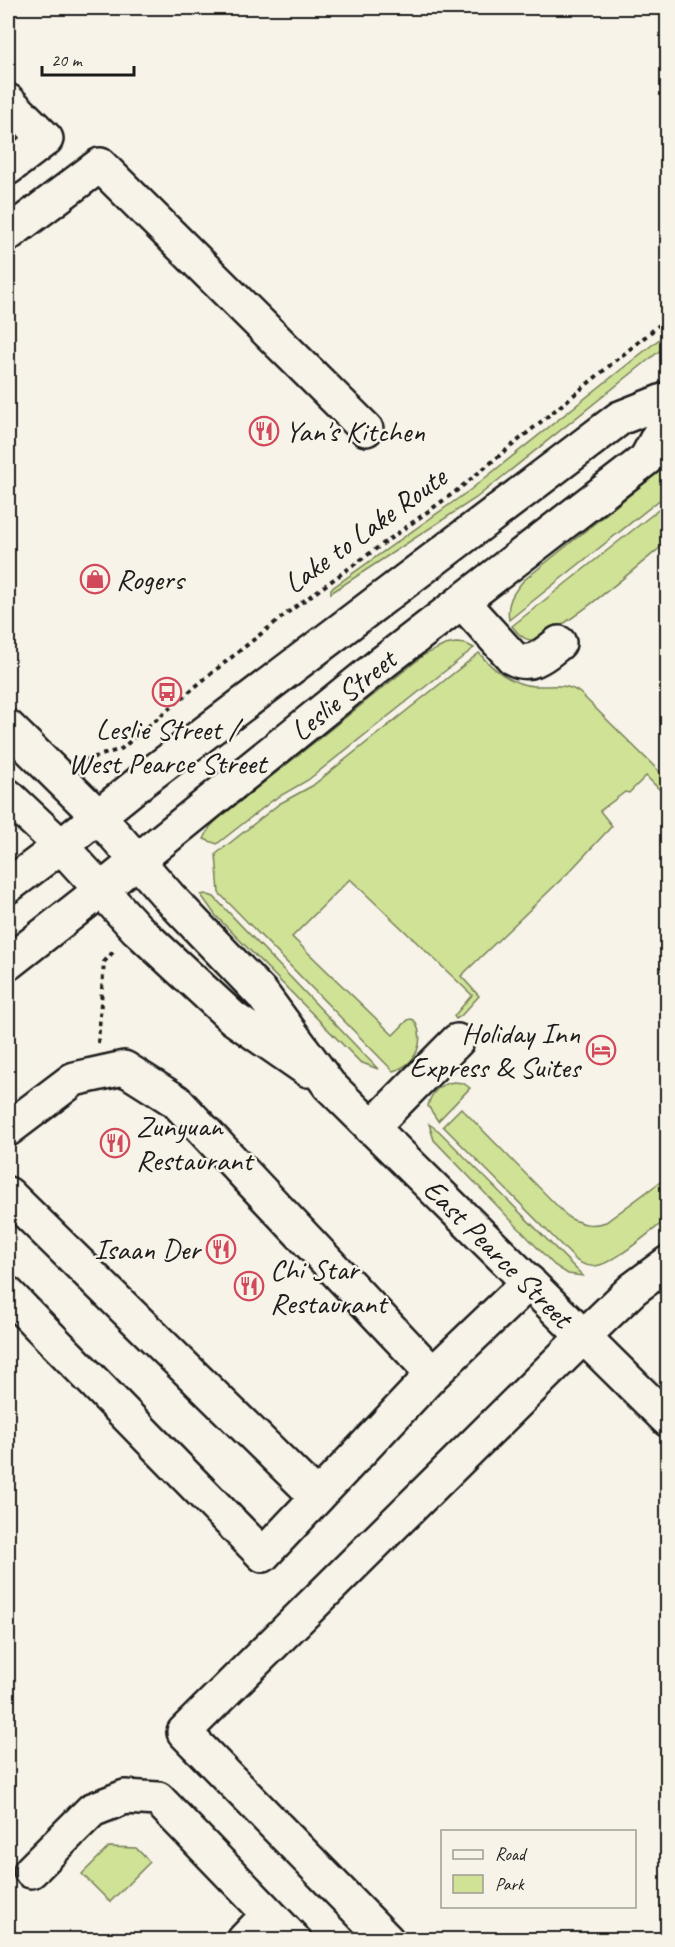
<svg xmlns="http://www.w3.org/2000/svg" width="675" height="1947" viewBox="0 0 675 1947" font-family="Caveat,sans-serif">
<rect width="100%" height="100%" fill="#f7f3e8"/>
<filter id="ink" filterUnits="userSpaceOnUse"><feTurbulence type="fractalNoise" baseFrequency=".0167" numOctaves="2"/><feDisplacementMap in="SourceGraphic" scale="12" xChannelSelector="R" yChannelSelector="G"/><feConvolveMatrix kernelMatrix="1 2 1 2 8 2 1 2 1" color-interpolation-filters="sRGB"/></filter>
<g filter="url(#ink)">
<path fill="#cfe296" stroke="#767f59" stroke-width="1.5" d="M667 333V345L476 498 331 593V589L470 490Z
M667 465V494L509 620C506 603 513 593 523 581Z
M667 503V542C646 559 551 642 530 640 522 639 517 632 512 626Z
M456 643 466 644 474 648 308 780 273 800 217 844 204 839 210 827 218 819 424 655 445 645Z
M479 653C492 669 513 685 534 686 551 687 565 682 580 693L667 779V797L646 776 629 793 625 792 600 811 612 826 570 871 461 976 479 996 461 1016 456 1019 454 1016 472 995 350 879 292 937 393 1035 408 1020 411 1019 414 1020C427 1041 416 1065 393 1071L219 893 216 854 279 804 312 786Z
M205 894 214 897 378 1069 360 1062 216 916 201 895Z
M454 1082 463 1083 470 1088 438 1121 428 1106C431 1092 440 1084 454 1082Z
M461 1108 569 1218C582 1224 592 1227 606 1222L667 1177V1219C651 1231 614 1264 595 1266 588 1267 583 1264 577 1261L443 1126Z
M429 1124 439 1131 583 1276 568 1274 554 1265 434 1140Z
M109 1847 136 1848 150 1862 110 1902 82 1874Z"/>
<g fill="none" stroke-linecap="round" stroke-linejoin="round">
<g stroke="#1c1c1c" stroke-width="38">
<path id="minor" d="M8 101 46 139 8 168
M8 234 100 165 366 429
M462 602 513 658C531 668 545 654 559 643
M8 727 98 816 170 898 262 994 329 1085 668 1420
M8 796 61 846 137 929 233 1018 308 1070
M371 1128 457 1041
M8 1129 74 1079 124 1068 176 1101 433 1374
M8 1194 317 1497
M8 1294 263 1555 433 1374 529 1282
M31 1871 92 1810 125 1797 158 1799 294 1940
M244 1940 269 1914
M387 1940 184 1732 583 1337 633 1289 668 1263"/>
</g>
<g stroke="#1c1c1c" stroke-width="38">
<path id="major" d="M8 886 61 846 143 780 620 418 668 399
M8 963 101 890 382 663 646 459 668 418"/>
</g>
<path stroke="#1c1c1c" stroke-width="4" stroke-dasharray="4.5 4.5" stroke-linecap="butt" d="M85 760 121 749 208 676 291 610 455 492 668 318
M98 1043 104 962 113 952"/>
<use href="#minor" stroke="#f7f3e8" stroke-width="33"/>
<use href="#major" stroke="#f7f3e8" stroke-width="33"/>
</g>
</g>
<defs>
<g id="restaurant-ring" transform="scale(1.5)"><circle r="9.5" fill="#f7f3e8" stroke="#d1495b" stroke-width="1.5"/><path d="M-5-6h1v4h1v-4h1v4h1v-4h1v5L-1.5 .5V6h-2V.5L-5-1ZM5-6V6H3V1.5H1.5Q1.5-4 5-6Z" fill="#d1495b"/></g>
<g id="shop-ring" transform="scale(1.5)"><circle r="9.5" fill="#f7f3e8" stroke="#d1495b" stroke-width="1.5"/><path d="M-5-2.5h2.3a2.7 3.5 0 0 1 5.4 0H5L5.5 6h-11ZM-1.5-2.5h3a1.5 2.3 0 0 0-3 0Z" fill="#d1495b"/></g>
<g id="bus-ring" transform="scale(1.5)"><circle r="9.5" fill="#f7f3e8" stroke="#d1495b" stroke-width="1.5"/><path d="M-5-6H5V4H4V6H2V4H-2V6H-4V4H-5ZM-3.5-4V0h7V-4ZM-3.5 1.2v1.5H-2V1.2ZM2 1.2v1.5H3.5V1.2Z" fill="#d1495b"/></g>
<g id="hotel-ring" transform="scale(1.5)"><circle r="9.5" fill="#f7f3e8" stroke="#d1495b" stroke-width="1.5"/><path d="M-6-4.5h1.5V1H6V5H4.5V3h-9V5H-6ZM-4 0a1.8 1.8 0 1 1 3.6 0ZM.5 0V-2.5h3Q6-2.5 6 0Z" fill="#d1495b"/></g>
</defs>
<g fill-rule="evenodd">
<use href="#restaurant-ring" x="264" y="431"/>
<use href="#shop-ring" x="95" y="579"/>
<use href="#bus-ring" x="167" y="692"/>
<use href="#hotel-ring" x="601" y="1050"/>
<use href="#restaurant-ring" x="115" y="1143"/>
<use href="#restaurant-ring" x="221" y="1249"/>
<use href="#restaurant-ring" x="249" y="1286"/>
</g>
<g text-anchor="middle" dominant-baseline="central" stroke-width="5" stroke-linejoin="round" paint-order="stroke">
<g font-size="30" fill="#1c1c1c" stroke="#f7f3e8" text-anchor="start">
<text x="285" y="431">Yan's Kitchen</text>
<text x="116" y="579">Rogers</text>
<text x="167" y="729" text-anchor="middle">Leslie Street /<tspan x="167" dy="34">West Pearce Street</tspan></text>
<text x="580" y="1033" text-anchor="end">Holiday Inn<tspan x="580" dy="34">Express &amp; Suites</tspan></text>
<text x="136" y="1126">Zunyuan<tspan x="136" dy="34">Restaurant</tspan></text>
<text x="200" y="1249" text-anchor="end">Isaan Der</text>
<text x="270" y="1269">Chi Star<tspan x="270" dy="34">Restaurant</tspan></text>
</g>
<g font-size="30" fill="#1c1c1c" stroke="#f7f3e8">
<text transform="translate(365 530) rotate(-36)">Lake to Lake Route</text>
<text transform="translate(343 695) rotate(-39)">Leslie Street</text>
<text transform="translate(498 1253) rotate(45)">East Pearce Street</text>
</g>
</g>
<rect width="675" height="1947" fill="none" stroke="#f7f3e8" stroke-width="30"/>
<rect x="15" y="15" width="645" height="1917" fill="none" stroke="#1c1c1c" stroke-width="2" filter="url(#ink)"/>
<rect x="441" y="1830" width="195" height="78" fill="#f7f3e8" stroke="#9f9d96" stroke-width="1.5"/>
<rect x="453" y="1850" width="30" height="9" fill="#f7f3e8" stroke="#9f9d96" stroke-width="1.5"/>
<text x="495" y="1860" font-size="18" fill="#1c1c1c">Road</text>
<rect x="453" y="1875" width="30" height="18" fill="#cfe296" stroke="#9f9d96" stroke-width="1.5"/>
<text x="495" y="1890" font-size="18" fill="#1c1c1c">Park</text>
<path d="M42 66v9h92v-9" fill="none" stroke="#1c1c1c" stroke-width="3"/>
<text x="51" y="66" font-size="18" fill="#1c1c1c" stroke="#f7f3e8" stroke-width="4.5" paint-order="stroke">20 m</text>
</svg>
